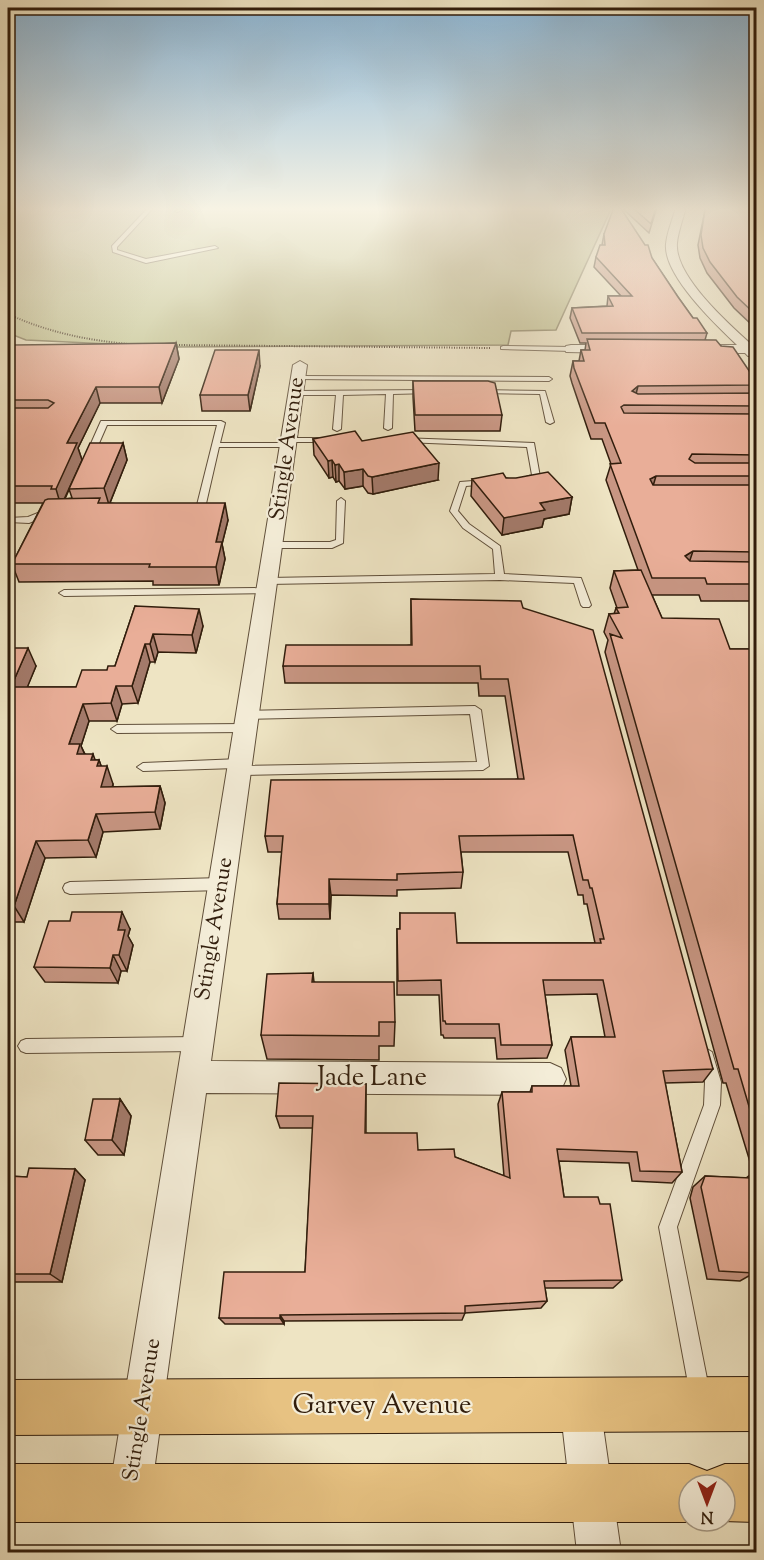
<svg xmlns="http://www.w3.org/2000/svg" width="764" height="1560" viewBox="0 0 764 1560" font-family="'Sorts Mill Goudy',serif">
<rect width="100%" height="100%" fill="#eee4c3"/>
<filter id="stains"><feTurbulence type="fractalNoise" baseFrequency=".00333" numOctaves="4"/><feColorMatrix values="0 0 0 0 .2 0 0 0 0 .09 0 0 0 0 .02 0 0 0 .5 -.17"/></filter>
<radialGradient id="worn" r=".72"><stop offset=".6" stop-color="#630" stop-opacity="0"/><stop offset="1" stop-color="#630" stop-opacity=".3"/></radialGradient>
<path fill="#c1c18e" stroke="#796f4d" stroke-width="1.5" d="M8 207H612L556 330 511 331 508 345 172 347 26 340 8 333Z"/>
<g fill="none" stroke-linecap="round" stroke-linejoin="round">
<g stroke="#604f3a" stroke-width="2">
<path id="service" d="M149 207H154L117 247V250L146 259 215 246 218 248 146 263 113 252 112 246Z
M182 207H189L177 212 175 211Z
M503 346 571 347 574 349 571 351 501 349V347Z
M298 376 549 377 552 379 549 381 296 379V377Z
M429 390 431 391V393L393 394 392 428 388 430 384 428 386 394 343 395 341 429 337 431 333 429 336 395H296L292 393 296 391Z
M482 390 545 391 554 422 550 424 546 422 540 394 480 393V391Z
M101 421H221L225 423 220 443H288L292 445 288 447H219L205 508C201 512 190 512 186 508L187 506 197 505 217 425H107L93 457 86 459 85 457Z
M286 438H330L334 440 330 442H286Z
M401 438 534 443 540 477 524 481 520 479 532 475 527 447 404 442H401Z
M486 480H489V484L466 486 458 511 469 524 500 546 504 574 581 578 591 605 589 607H583L581 605 574 583 500 580 268 584 263 581 268 578 495 574 493 549 463 528 450 511 460 482Z
M341 498 345 501 343 543 332 548H274L270 545 274 542H330L336 540 337 501Z
M50 508 53 509V513L29 523 8 522V518L28 517Z
M267 588 272 591 270 593 64 596 59 593 64 590Z
M475 706 481 710 489 766 483 770 239 775 233 771 236 768 143 771 137 767 143 763 240 759 246 763 243 766 477 762 470 714 247 719 241 715 247 711Z
M245 724 251 728 245 732 117 733 111 729 117 725Z
M222 878 227 880 229 884 227 888 222 890 70 894 65 892 63 888 65 884 70 882Z
M197 1037 202 1039 205 1044 202 1049 197 1051 26 1053 21 1051 18 1046 21 1041 26 1039Z
M707 1049 712 1052 721 1082 720 1105 677 1227 710 1394 707 1401 700 1404 693 1401 690 1394 659 1227 704 1105 705 1082 699 1057 702 1052Z"/>
</g>
<g stroke="#604f3a" stroke-width="2">
<path id="minor" d="M676 207H686C683 219 678 232 677 243 674 276 730 325 752 345H756V356H748L745 353H702L696 349 702 345H737C716 325 663 275 666 244 667 232 673 219 676 207Z
M571 345H616L622 349 616 353 566 352 565 349 566 346Z
M300 361 307 365 211 1061 550 1063 561 1068 566 1079 561 1090 550 1095 206 1093 151 1493 145 1508 130 1514 115 1508 109 1493 293 365Z
M580 1385 594 1391 600 1405 621 1552H577L560 1405 566 1391Z"/>
</g>
<g stroke="#311d0c" stroke-width="2">
<path id="primary" d="M756 1377V1431L8 1435V1380Z
M8 1464H689L707 1471 725 1464H756V1522L722 1521H725V1485H689V1521H692L689 1522H8Z"/>
</g>
<path stroke="#311d0c" stroke-width="1.5" stroke-dasharray="1 1.5" stroke-linecap="butt" d="M8 314 12 316"/>
<path stroke="#311d0c" stroke-width="2" stroke-dasharray="1 1.5" stroke-linecap="butt" d="M8 314C47 332 86 340 128 344
M174 345 491 348"/>
<use href="#service" fill="#f4edd8" fill-rule="evenodd"/>
<use href="#minor" fill="#f4edd8" fill-rule="evenodd"/>
<use href="#primary" fill="#e7c282" fill-rule="evenodd"/>
</g>
<path fill="#c89683" stroke="#311d0c" stroke-width="1.5" d="M621 207H657L649 233Z
M756 207V326H753L734 308 707 273 700 258 698 245 705 210Z
M604 234 652 258 678 297 693 318 707 333 705 340 721 346 756 381V601H701L699 595H652L662 618 730 649H756V1272H754V1273L740 1281 707 1279 690 1198 693 1187 705 1176 746 1178 750 1175H754L726 1083H723L605 652 608 640 604 632 609 614H614L616 608H617L610 588 614 571 638 570 606 480 611 464 602 439H591L572 383 570 376 573 361H579L581 350H585L586 343H580L570 318 572 308 607 306 608 296H621L594 267 596 257 602 245Z
M176 343 179 359 162 403H100L78 448 82 460 65 499 72 498 69 489 123 443 127 460 110 503 228 520 222 544 225 559 219 585H153V581L19 582 12 564 43 503H8V353Z
M260 366 250 411H202L200 395Z
M413 381 502 415 500 431H415L413 397Z
M313 439 362 441 438 480 373 494 368 493 363 486 345 489 339 481 336 482 333 477 329 478 314 455Z
M506 478 572 497 569 514 544 519 542 527 502 535 471 496 472 479Z
M411 599 523 608 713 1069 703 1082 665 1083 682 1172 672 1183 632 1181 629 1163 559 1161 564 1197 622 1280 613 1288H545L547 1301 541 1308 465 1313 462 1320 284 1321V1324H225L219 1318 305 1272 313 1128H280L276 1116 366 1084V1133L418 1150 455 1157 504 1176 498 1104 502 1092H530L532 1086H571L565 1050 571 1037H605L597 994 545 995 552 1045 547 1058 497 1059 495 1038H444L443 1035H441L439 995H397V929H400V913L457 943H595L587 904H584L583 895H578L568 852H461L463 872 461 888 397 890V896L331 895 330 919H279L277 904 282 852H268L265 836 518 779 505 696H479L478 683H285L283 666 411 645Z
M135 606 203 626 196 653 158 652 155 662H150L138 703 122 704 117 721H89L81 746 85 754 95 760H99L101 766 113 784V787L160 786 165 803 160 829 103 832 96 857 45 858 24 922H8V648L36 666 27 687H76L115 666Z
M130 929 128 936 133 945 127 971H121L118 983 45 982 34 967Z
M313 973 314 982 395 1022 394 1046H379V1060L267 1059 261 1035Z
M120 1099 131 1116 124 1155H98L85 1140Z
M75 1169 85 1180 62 1282H14L8 1279V1176L27 1177Z"/>
<path fill="#a37a6a" stroke="#311d0c" stroke-width="1.5" d="M176 343 179 359 162 403 159 387Z
M259 350 260 366 250 411 248 395Z
M638 386 634 402 632 391Z
M96 387 100 403 78 448 82 460 61 506 56 489 67 443Z
M123 443 127 460 109 505 104 488Z
M332 460 333 477 329 478 328 461Z
M439 463 438 480 373 494 372 477Z
M339 464V481L336 482 335 465Z
M363 469V486L345 489 344 472Z
M656 476 651 493 650 479Z
M572 497 569 514 544 519 542 527 502 535 504 518 540 503Z
M225 503 228 520 222 544 225 559 219 585 216 567V542Z
M693 551 687 569 685 556Z
M199 609 203 626 196 653 192 635Z
M153 634 158 652 155 662 150 644Z
M145 644 150 662 138 703 132 686Z
M28 648 36 666 20 705 11 687Z
M116 686 122 704 117 721 111 703Z
M83 704 89 721 81 746 88 762 84 772 69 744Z
M93 754 97 765 99 760 104 774 107 766 113 784 108 804 91 760Z
M160 786 165 803 160 829 155 812Z
M96 814 103 832 96 857 88 840Z
M36 841 45 858 24 922 14 906Z
M329 879 331 895 330 919 329 904Z
M122 912 130 929 128 936 133 945 127 971 119 955 118 930Z
M113 955 121 971 118 983 110 968Z
M120 1099 131 1116 124 1155 112 1140Z
M75 1169 85 1180 62 1282 50 1274Z
M280 1315 284 1321V1324L280 1318Z"/>
<path fill="#e9ae98" stroke="#311d0c" stroke-width="1.5" d="M614 207H620L645 245H648L652 258 678 297 693 318H697L707 333H582L572 308 613 306 608 296H632L596 257 600 245H605L604 234Z
M632 207H656L651 224Z
M708 207H756V315L737 297 710 262 703 248 701 235 705 210Z
M587 339 716 340 721 346 733 347 756 381V385L638 386 632 391 638 394 756 393V406L624 405 621 407 624 413 756 414V455L692 454 689 459 695 463H756V476H656L650 479 653 485H756V552L693 551 685 556 690 561 756 562V584H707L705 578H652L610 464 621 463 605 423H595L574 368 573 361H584L581 350H590Z
M176 343 159 387H96L67 443H77L56 489H51L52 486H8V408H48L54 403 48 400H8V353L14 345Z
M215 350H259L248 395H200Z
M413 381H488L495 383 502 415H415Z
M355 431 362 441 413 432 439 463 372 477 368 476 363 469 344 472 339 464 335 465 332 460 328 461 313 439Z
M90 443H123L104 488 69 489Z
M548 472 572 497 540 503 545 510 504 518 472 479 503 473 506 478H516Z
M100 498 98 503H225L216 542H222L216 567H149L150 564H12L45 500 48 499Z
M641 570 662 618 719 619 730 649H756V867H755L756 872V1130L738 1069H734L610 634 622 638 609 614 619 613 616 608 628 607 614 571Z
M411 599 521 601 523 608 593 630 713 1069 663 1071 682 1172 640 1171 637 1152 557 1149 564 1197H598L600 1204H610L622 1280 544 1281 547 1301 465 1306V1313L280 1315V1318H219L224 1272H305L313 1116H276L279 1083 366 1084 365 1133H417L418 1150 454 1149 455 1157 510 1178 502 1092H532V1086H579L571 1037H615L603 980H543L552 1045H501L499 1024H446L445 1021H443L441 980 398 981 397 929H400V913H455L457 943H601L600 939H604L592 888H590L588 880H583L573 835 459 836 463 872 397 874V880L329 879V904H277L283 836H265L271 780 524 779 508 679H481L480 666H283L286 645H412Z
M135 606 199 609 192 635 153 634 150 644H145L132 686H116L111 703 83 704 69 744H80L77 754H93L91 760H99L97 766H107L101 787 160 786 155 812 96 814 88 840 36 841 14 906H8V648H28L11 687H76L82 670H107L108 666H115Z
M72 912H122L118 930H125L119 955H113L110 968 34 967 49 921H70Z
M313 973 312 982H394L395 1022H379V1036L261 1035 267 974Z
M93 1099H120L112 1140H85Z
M29 1168 75 1169 50 1274H8V1176L27 1177Z
M750 1175H756V1263H752L754 1273 719 1271 701 1187 705 1176 751 1178Z"/>
<linearGradient id="sky" x2="0" y2="1"><stop stop-color="#8bb7d8"/><stop offset="0.49" stop-color="#f7f3e4"/><stop offset="1" stop-color="#f7f3e4" stop-opacity="0"/></linearGradient>
<rect width="764" height="426" fill="url(#sky)"/>
<g text-anchor="middle" dominant-baseline="central" stroke-width="4.5" stroke-linejoin="round" paint-order="stroke">
<g font-size="22" fill="#311d0c" stroke="#f4edd8">
<text transform="translate(288 449) rotate(-82)">Stingle Avenue</text>
<text transform="translate(215 929) rotate(-81)">Stingle Avenue</text>
<text transform="translate(143 1410) rotate(-81)">Stingle Avenue</text>
</g>
<g font-size="27" fill="#311d0c" stroke="#f4edd8">
<text x="372" y="1078">Jade Lane</text>
<text x="382" y="1406">Garvey Avenue</text>
</g>
</g>
<rect width="764" height="1560" fill="none" stroke="#eee4c3" stroke-width="30"/>
<rect x="9" y="9" width="746" height="1542" fill="none" stroke="#311d0c" stroke-width="3"/>
<rect x="15" y="15" width="734" height="1530" fill="none" stroke="#311d0c" stroke-width="1.5"/>
<g transform="translate(707 1503) rotate(180)"><circle r="28" fill="#f4edd8" stroke="#a69a86" stroke-width="1.5"/>
<path d="M0-4.5L10 22L0 15L-10 22Z" fill="#8f2418"/>
<text y="-9" font-size="16" font-weight="bold" text-anchor="middle" fill="#311d0c">N</text>
</g>
<rect width="100%" height="100%" filter="url(#stains)"/>
<rect width="100%" height="100%" fill="url(#worn)"/>
</svg>
